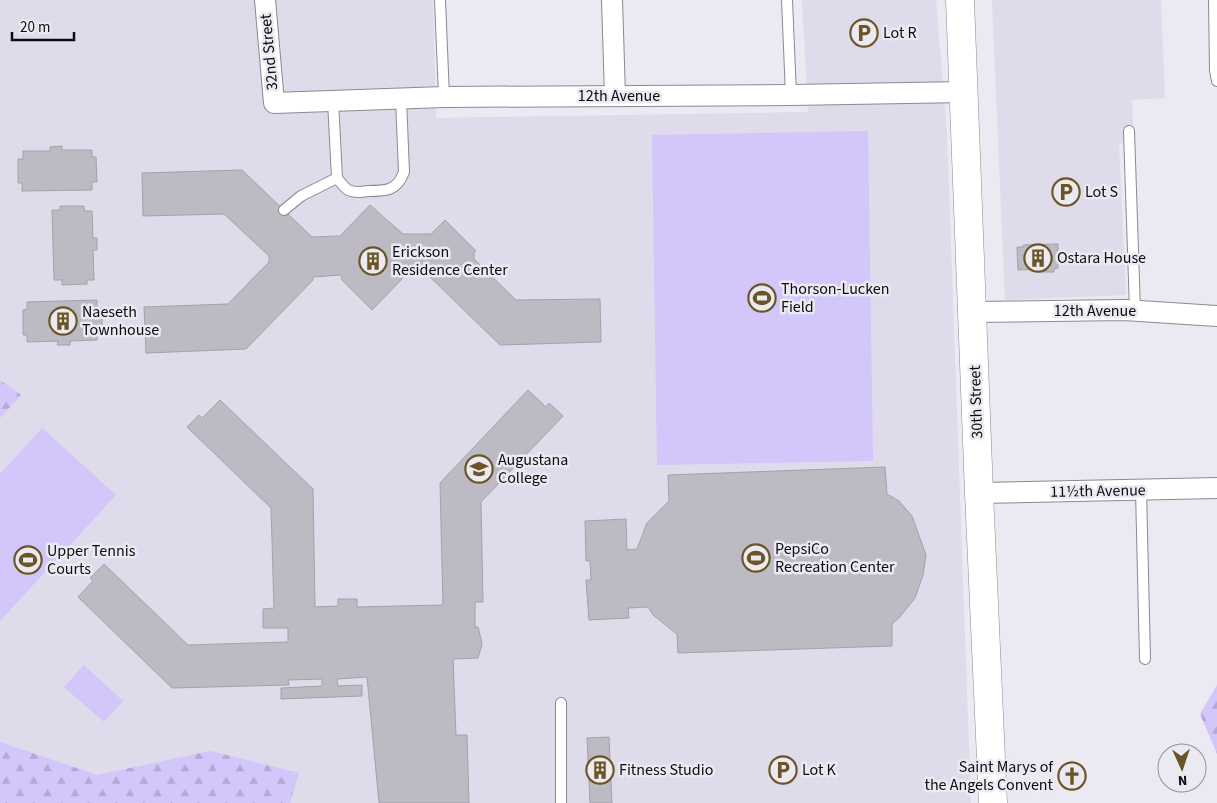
<svg xmlns="http://www.w3.org/2000/svg" width="1217" height="803" viewBox="0 0 1217 803" font-family="'Source Sans 3',sans-serif">
<defs>
<pattern id="forest-firs" width="22" height="20" patternUnits="userSpaceOnUse" patternTransform="scale(1.25)"><rect width="22" height="20" fill="#d2c6fa"/><path d="M5 1l3.5 6h-7zM16 11l3.5 6h-7z" fill="#b3a9d5"/></pattern>
</defs>
<rect width="100%" height="100%" fill="#ebe9f2"/>
<path fill="#dedbeb" d="M0 0H433L436 118 808 112 802 0H936L947 134 971 803H0Z
M992 0H1161L1165 98 1132 100 1134 142 1119 144 1126 295 1005 300Z"/>
<path fill="#d2c6fa" d="M868 131 873 461 657 465 652 135Z
M42 428 116 495 0 621V474Z
M84 665 123 701 104 722 64 687Z"/>
<path fill="url(#forest-firs)" d="M0 380 21 395 0 418Z
M1217 685V754L1200 714Z
M0 742 97 775 210 751 299 773 290 803H0Z"/>
<path fill="#bcbac3" stroke="#a3a1aa" d="M62 146V150H92V157H96L97 182H92V190L22 191V183H18V159H23V151H50V147Z
M242 170 312 237 340 236 370 205 403 234H431L445 220 476 251 474 252V259L516 300 600 299 601 342 500 345 431 278V274H402V279L372 310 342 280 341 275 313 277V280L246 349 146 353 144 307 228 304 269 262V256L224 214 143 216 142 173Z
M60 206H84V211H92L93 238H97V250H93L94 280H87V284L62 285V280H54L52 210H60Z
M1058 244V268L1054 269V272H1038V269L1018 270 1017 247H1024L1023 245Z
M97 300V308H102V332H97V340L70 341V345H57L58 341 27 342V335H23V310L27 309V302Z
M528 390 546 407 549 403 563 416 481 502 483 602H475V627H478L482 643 481 648 478 658 453 659 456 735H467L469 803H379L367 677 337 679 338 686 362 685V696L281 699V688L322 686V679L288 680 289 685 172 688 78 597 93 581 90 578 104 564 188 645 288 642V628H263V609L274 608 271 508 187 427 199 415 202 418 220 400 313 489 315 607 338 606V599H357V607L443 605 440 483Z
M885 467 887 494 899 501 912 516 926 555 923 575 915 598 899 618 892 624V646L678 653 677 634 653 615 648 607 628 608 629 618 589 620 586 580H591L590 561H586L585 521 626 519 627 550 637 549 647 523 669 501 668 475Z
M609 737 612 803H590L587 738Z"/>
<g fill="none" stroke-linecap="round" stroke-linejoin="round">
<g stroke="#8b8992" stroke-width="12">
<path id="lane" d="M440 0 444 97
M787 0 791 95
M1214 0 1215 70 1217 81
M333 101 337 178C340 182 344 187 348 190 354 193 362 192 368 191 386 191 397 191 404 172L401 99
M1129 131 1135 311
M284 210 301 196 337 178
M1141 490 1145 659
M561 703V803"/>
</g>
<g stroke="#8b8992" stroke-width="22">
<path id="street" d="M265 0 274 103 444 97 791 95 965 92
M612 0 615 96
M972 312 1124 310 1217 316
M979 493 1217 488"/>
</g>
<g stroke="#8b8992" stroke-width="29">
<path id="secondary" d="M960 0 979 493 993 803"/>
</g>
<use href="#lane" stroke="#fff" stroke-width="10"/>
<use href="#street" stroke="#fff" stroke-width="20"/>
<use href="#secondary" stroke="#fff" stroke-width="28"/>
</g>
<defs>
<g id="parking-ring" transform="scale(1.4375)"><circle r="9.5" fill="#ebe9f2" stroke="#6b5524" stroke-width="1.5"/><path d="M-3.5-5.5H1a3.5 3.5 0 0 1 0 7H-1V5.5H-3.5ZM-1-3.4V-.6H.8a1.4 1.4 0 0 0 0-2.8Z" fill="#6b5524"/></g>
<g id="building-ring" transform="scale(1.4375)"><circle r="9.5" fill="#ebe9f2" stroke="#6b5524" stroke-width="1.5"/><path d="M-4-6H4V6H1V3H-1V6H-4ZM-2.5-4.3h1.7v1.8h-1.7ZM.8-4.3h1.7v1.8H.8ZM-2.5-1h1.7V.8h-1.7ZM.8-1h1.7V.8H.8Z" fill="#6b5524"/></g>
<g id="stadium-ring" transform="scale(1.4375)"><circle r="9.5" fill="#ebe9f2" stroke="#6b5524" stroke-width="1.5"/><path d="M0-5a6.5 5 0 1 0 0 10a6.5 5 0 1 0 0-10ZM-3.5-1.8h7v3.6h-7Z" fill="#6b5524"/></g>
<g id="university-ring" transform="scale(1.4375)"><circle r="9.5" fill="#ebe9f2" stroke="#6b5524" stroke-width="1.5"/><path d="M0-5L7-2L0 1L-7-2ZM-4 1L0 2.5L4 1V4Q0 6-4 4Z" fill="#6b5524"/></g>
<g id="church-ring" transform="scale(1.4375)"><circle r="9.5" fill="#ebe9f2" stroke="#6b5524" stroke-width="1.5"/><path d="M-1.2-6h2.4v3.5h3.3v2.4h-3.3V6h-2.4V-.1h-3.3v-2.4h3.3Z" fill="#6b5524"/></g>
</defs>
<g fill-rule="evenodd">
<use href="#parking-ring" x="864" y="33"/>
<use href="#parking-ring" x="1066" y="192"/>
<use href="#building-ring" x="1038" y="258"/>
<use href="#building-ring" x="373" y="261"/>
<use href="#stadium-ring" x="762" y="298"/>
<use href="#building-ring" x="63" y="321"/>
<use href="#university-ring" x="479" y="469"/>
<use href="#stadium-ring" x="756" y="558"/>
<use href="#stadium-ring" x="28" y="560"/>
<use href="#building-ring" x="600" y="770"/>
<use href="#parking-ring" x="783" y="770"/>
<use href="#church-ring" x="1072" y="776"/>
</g>
<g text-anchor="middle" dominant-baseline="central" stroke-width="5" stroke-linejoin="round" paint-order="stroke">
<g font-size="16" fill="#0d0c0f" stroke="#ebe9f2" text-anchor="start">
<text x="883" y="33">Lot R</text>
<text x="1085" y="192">Lot S</text>
<text x="392" y="252">Erickson<tspan x="392" dy="18">Residence Center</tspan></text>
<text x="1057" y="258">Ostara House</text>
<text x="781" y="289">Thorson-Lucken<tspan x="781" dy="18">Field</tspan></text>
<text x="82" y="312">Naeseth<tspan x="82" dy="18">Townhouse</tspan></text>
<text x="498" y="460">Augustana<tspan x="498" dy="18">College</tspan></text>
<text x="775" y="549">PepsiCo<tspan x="775" dy="18">Recreation Center</tspan></text>
<text x="47" y="551">Upper Tennis<tspan x="47" dy="18">Courts</tspan></text>
<text x="1053" y="767" text-anchor="end">Saint Marys of<tspan x="1053" dy="18">the Angels Convent</tspan></text>
<text x="619" y="770">Fitness Studio</text>
<text x="802" y="770">Lot K</text>
</g>
<g font-size="16" fill="#0d0c0f" stroke="#ebe9f2">
<text transform="translate(269 52) rotate(-95)">32nd Street</text>
<text x="619" y="96">12th Avenue</text>
<text x="1095" y="311">12th Avenue</text>
<text transform="translate(976 402) rotate(-92)">30th Street</text>
<text transform="translate(1098 491) rotate(-1)">11½th Avenue</text>
</g>
</g>
<g transform="translate(1182 768) rotate(177)"><circle r="24" fill="#ebe9f2" stroke="#929197"/>
<path d="M0-4L9 19L0 12L-9 19Z" fill="#6b5524"/>
<text y="-8" font-size="14" font-weight="bold" text-anchor="middle" fill="#0d0c0f">N</text>
</g>
<path d="M12 32v8h62v-8" fill="none" stroke="#0d0c0f" stroke-width="2.5"/>
<text x="20" y="32" font-size="15" fill="#0d0c0f" stroke="#ebe9f2" stroke-width="4" paint-order="stroke">20 m</text>
</svg>
